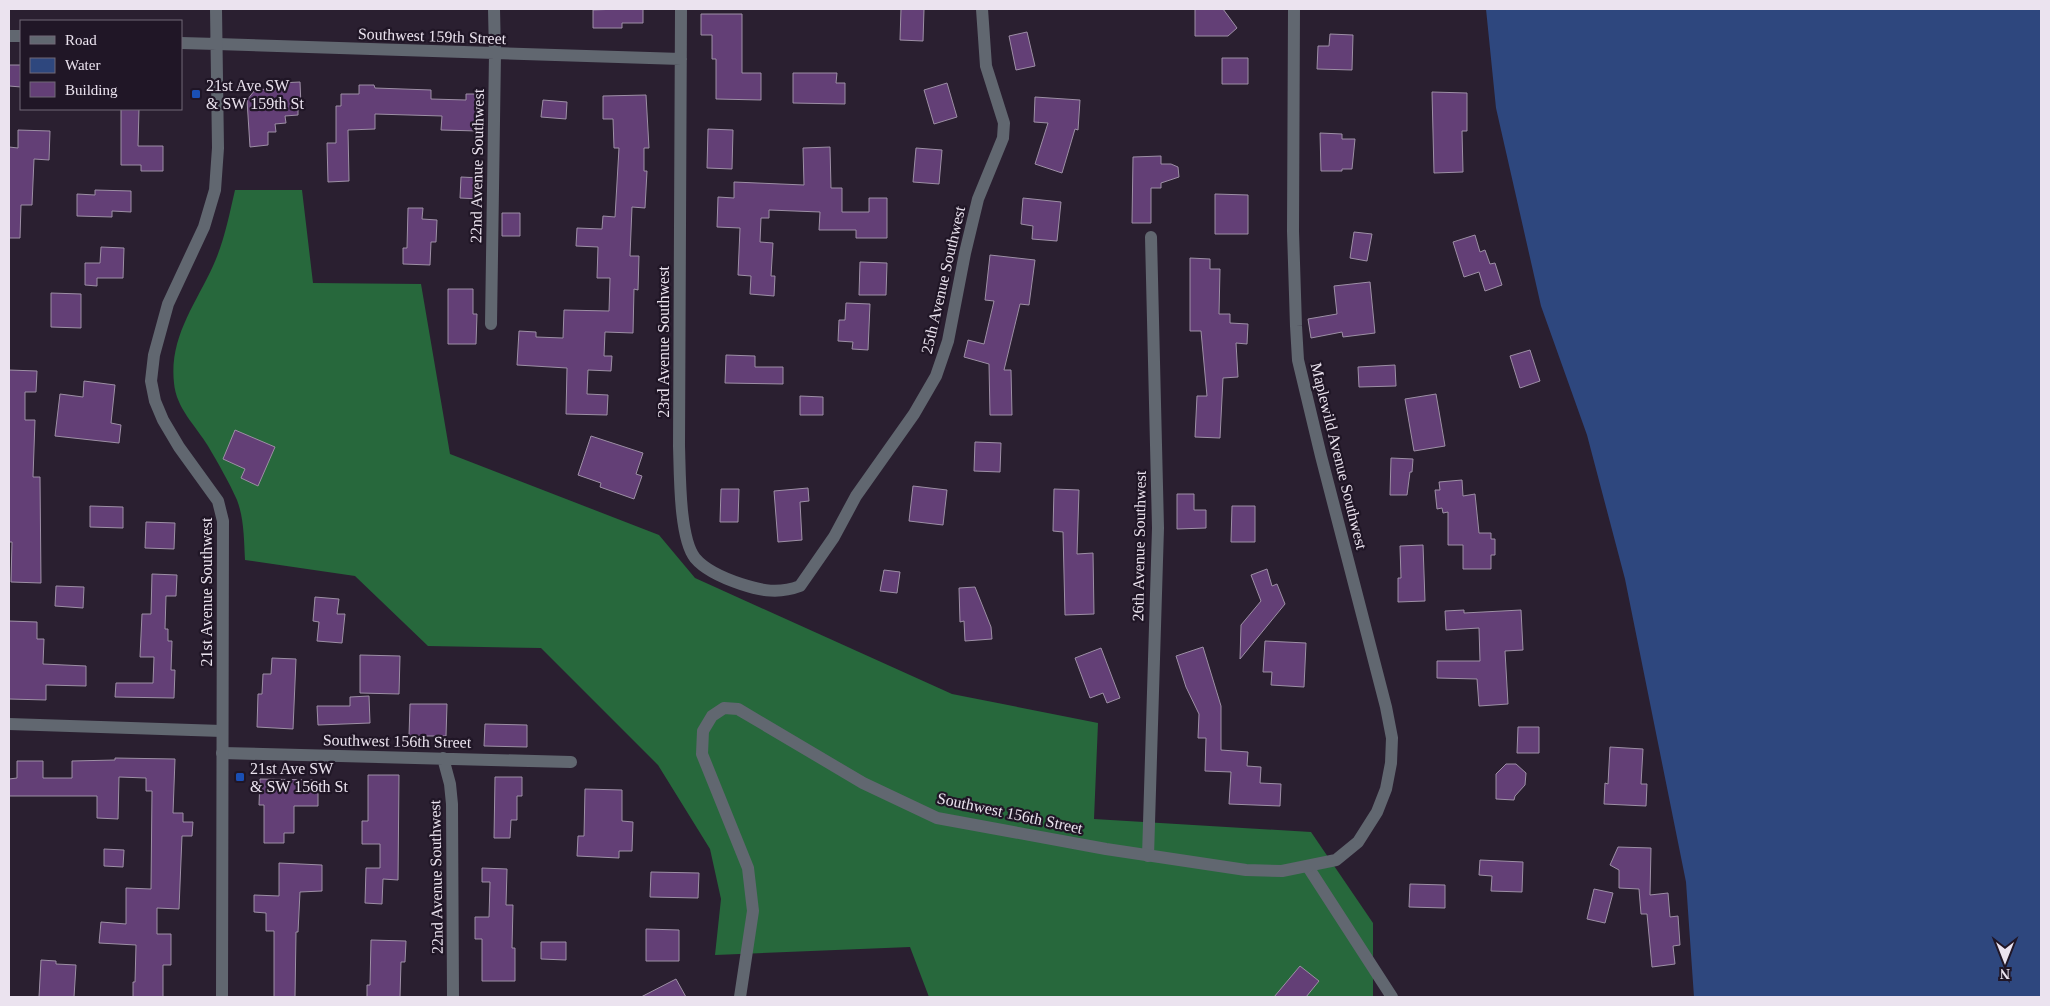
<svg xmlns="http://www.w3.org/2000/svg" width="2050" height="1006" viewBox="0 0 2050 1006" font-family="'Times New Roman',serif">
<rect width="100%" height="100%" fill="#2a1f30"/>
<path fill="#27683c" d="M235 190H302L313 283 421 284 450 454 659 535 695 578 952 694 1098 723 1094 819 1311 832 1373 923V997H929L910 947 715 955 721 899 710 849 658 765 541 648 428 646 355 576 245 560C244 540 244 518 237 500 229 482 218 463 208 446 196 426 176 408 174 383 169 338 195 305 213 266 224 242 229 216 235 190Z"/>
<path fill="#2e477e" d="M1486 9H2041V997H1694L1686 882 1625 579 1587 435 1541 306 1496 108Z"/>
<path fill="#633f76" stroke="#9d8fa5" d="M619 9H643V23H622V28H593V10Z
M901 9H924L923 41 900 40Z
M1195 9H1223L1237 28 1228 36H1195Z
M701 14H742V73H761V100L716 99V59H712V35H701Z
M1027 32 1035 66 1016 70 1009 36Z
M1330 34 1353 35 1352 70 1317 69 1318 46H1329Z
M1222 58H1248V84H1222Z
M9 65H21V87L9 86Z
M793 73H837L836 83H845V104L793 103Z
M300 82 301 106H298V115L285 116 286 123 275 124 276 132H268V145L250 147 247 100 255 90 279 88V83Z
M947 83 957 117 934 124 924 90Z
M359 85H374L375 88 431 90V99L466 100V94H480L478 131 441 130 442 116 375 114V129L348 130 349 181 328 182 327 143H336V106H341V94H359Z
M1432 92 1467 93V131H1462L1463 172 1434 173Z
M646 95 649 148H644V171H647L645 208 632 207 630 256H639L638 290 634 289 633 333 605 332 604 356H612L611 371 588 370 587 394 608 395 607 415 566 414 567 368 517 365 519 331 536 332V337L563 338 564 310 609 311 610 278H597L598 247 576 246 577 228 602 229 603 216 615 217 619 148H614L613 119H603V96Z
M1035 97 1080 100 1078 130 1075 129 1062 173 1035 164 1048 123 1034 122Z
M543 100 567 102 566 119 541 117Z
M121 109H139L138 146H163V171H141V165H121Z
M708 129 733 130 732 169 707 168Z
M18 130 50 131 49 160 34 159 32 205H21L20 238H9V147L18 148Z
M1320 133 1342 134V139H1355L1352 169H1342V171H1321Z
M830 147 831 188H842V212H869V198H887V238H856V230H819L820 212 769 210V218H761L760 242 773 243 771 276H775L774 296 750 294 751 276 738 275 740 228 717 227 718 197 734 198V182L804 185 803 148Z
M916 148 942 150 939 184 913 182Z
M1161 156V164H1171L1178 167 1179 177 1161 183V188H1151V223H1132L1133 157Z
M461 177 481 178V199L460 198Z
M95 190 131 191V212L112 211V217L77 216V194L95 195Z
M1215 194 1248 195V234H1215Z
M1023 198 1061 202 1057 241 1032 239 1033 226 1021 224Z
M408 208H423L422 219 437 220 436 242H431L430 265 403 264V248H407Z
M502 213H520V236H502Z
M1354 232 1372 234 1367 261 1350 258Z
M1475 235 1480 252 1485 250 1490 264 1495 263 1502 285 1485 291 1479 272 1464 277 1453 242Z
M101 247 124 248 123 278H97V286L85 285V263H100Z
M990 255 1035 260 1029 305 1020 304 1004 370H1011L1012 415H990L989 364 964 357 968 340 984 344 994 301 985 300Z
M1190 258 1210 259V269H1220L1219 314H1230V323L1248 324 1247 344 1236 343 1238 377 1223 378 1220 438 1195 437 1197 396H1207L1201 331H1190Z
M860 262 887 263 886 295H859Z
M1370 282 1375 333 1343 337 1342 332 1311 338 1308 319 1337 314 1334 286Z
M448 289H473V314H477L476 344H448Z
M51 293 81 294V328L51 327Z
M846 303 870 304 868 350 852 349 853 342 838 341 839 320H845Z
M1530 350 1540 381 1520 388 1510 356Z
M726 355 755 356V367H783V384L725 383Z
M1395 365 1396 386 1359 387 1358 367Z
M9 370 37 371 36 392H25V420H35L33 477H40L41 583 11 582 12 542H9Z
M84 381 115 385 111 423 121 425 119 443 55 436 60 394 83 397Z
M1436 394 1445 446 1414 451 1405 399Z
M800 396 823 397V415H800Z
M235 430 275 447 258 486 241 478 245 469 223 459Z
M591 436 643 453 636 474 642 476 634 499 600 487 601 483 578 475Z
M975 442 1001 443 1000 472 974 471Z
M1391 458 1413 459 1412 472H1410L1407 495H1390Z
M1462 480 1463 496 1475 494 1479 533H1491V539H1495V555H1491V569H1463V545H1448V512L1443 513 1442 508 1437 509 1435 490H1440L1439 482Z
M913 486 947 490 943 525 909 521Z
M808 488 809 501 800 502 802 540 778 542 774 491Z
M721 489H739L738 522H720Z
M1054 489 1079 490 1077 554 1093 553 1094 614 1065 615 1063 532 1053 531Z
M1177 494H1194V510H1206V528L1177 529Z
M90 506 123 507V528L90 527Z
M1232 506H1255V542H1231Z
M146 522 175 523 174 549 145 548Z
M1423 545 1425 601 1398 602V578H1401L1400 546Z
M1267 569 1272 586 1277 584 1285 604 1240 659 1241 625 1261 601 1251 575Z
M884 570 900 572 897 593 880 591Z
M152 574 177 575 176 596H166L165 629H168V641H172L171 670H175L174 698 115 697 116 683H153L154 657H140L142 614H151Z
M56 586 84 587 83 608 55 606Z
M975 587 991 627 992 639 965 641 964 621 960 622 959 588Z
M315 597 339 599 337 614H345L342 643 317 641 319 622 313 621Z
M1464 610V613L1521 610 1523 650 1505 651 1508 704 1479 706 1477 679 1437 678V661H1480L1479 628 1446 630 1445 611Z
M9 621 37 622V639H44L43 664 86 666V686L46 685V700L9 699Z
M1265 641 1306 643 1304 687 1271 685 1272 672H1263Z
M1203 647 1221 706V750L1248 752 1247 766 1261 767 1260 783 1281 784 1280 806 1229 804 1231 772 1205 771 1206 738H1198L1199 714 1186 687 1176 656Z
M1101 648 1120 698 1107 703 1103 693 1090 698 1075 658Z
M360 655 400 656 399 694 360 693Z
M272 658 296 659 293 729 257 727 258 694H262L263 674H271Z
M369 696 370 723 318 725 317 706H350V697Z
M410 704H447L446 736H409Z
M485 724 527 725V747L484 746Z
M1518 727H1539V753H1517Z
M1610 747 1643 749 1641 784H1647L1646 806 1604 804 1605 783 1608 784Z
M115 758 175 759 173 813H183V822H193L192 836H182L179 909 157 908V934H171V965H163V997H133V982H135L136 945 99 943 101 922 126 924V888L151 889 152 791H146V778L119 777 118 819 97 818V796H9V779L17 778V761H43V778H72V761L115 760Z
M1506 764H1516L1526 773 1525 785 1515 796 1514 800 1496 799V774Z
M368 775H399L398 880 383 879 382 904 365 903 366 868H380V844H362V821H368Z
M495 777H522V796H517V820H511L510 838H494Z
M260 779 318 780V806H294V833H284V843H264V805H259Z
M585 789 622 790V821L633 822 632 851H619V858L577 856 578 836H584Z
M1618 847 1651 848 1650 895 1668 893 1670 917 1678 916 1680 945 1673 946 1675 964 1652 967 1647 914H1641L1639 889 1619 888V870L1610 865Z
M104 849 124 850 123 867 104 866Z
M1480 860 1523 862 1522 892 1491 891 1492 876 1479 875Z
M279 863 322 865V891L300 892 298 932H296L295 997H274V931H266V913L254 912V895L279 896Z
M482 868 507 869 506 905H513L512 948H515V981H482V939H475V917H489L490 882H482Z
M651 872 699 873 698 898 650 897Z
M1410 884 1445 885V908L1409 907Z
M1594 889 1613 893 1605 923 1587 919Z
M646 929 679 930V961H646Z
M371 940 406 941 405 962H401L400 997H367V985H370Z
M541 942H566V960L541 959Z
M41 960 56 961V964L76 965 74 997H39Z
M1300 966 1319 981 1306 997H1274Z
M676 979 686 997H641Z"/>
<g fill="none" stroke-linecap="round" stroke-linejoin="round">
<path stroke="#616770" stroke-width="12" d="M681 9 679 446C680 472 679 538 695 558 705 570 726 579 741 584 762 591 779 594 800 586L834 537 856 496 914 414 936 376 948 341 965 253 978 199 1003 138 1004 123 986 66 982 9
M217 44 681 59
M491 324 495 54 494 9
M9 724 222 731
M222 753 571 762
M443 758 450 784 452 804 453 997
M1148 856 1158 528 1151 237
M1308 867 1392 997"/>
<path stroke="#616770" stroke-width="12" d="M216 9 218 148 215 190 204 227 168 304 154 355 151 381 155 401 163 420 179 447 218 501 223 521 222 997
M9 36H21
M181 43 217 44
M740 997 753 911 748 868 702 754 703 731 712 716 724 708 738 709 863 783 937 818 1106 849 1246 870 1282 871 1336 860 1358 842 1377 812 1386 789 1391 763 1392 738 1386 707 1321 456 1298 360 1296 326 1293 231 1294 9"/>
</g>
<g fill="#1a4fb4" stroke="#201626" stroke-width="2">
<rect x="191" y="89" width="10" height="10" rx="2.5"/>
<rect x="235" y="772" width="10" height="10" rx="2.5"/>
</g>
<g text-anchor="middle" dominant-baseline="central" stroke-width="4.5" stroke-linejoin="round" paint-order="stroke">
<g font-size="16" fill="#ebe3ef" stroke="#201626">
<text transform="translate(432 36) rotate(2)">Southwest 159th Street</text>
<text transform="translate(477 166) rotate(-89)">22nd Avenue Southwest</text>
<text transform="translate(943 280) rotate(-77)">25th Avenue Southwest</text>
<text transform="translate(663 342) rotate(-90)">23rd Avenue Southwest</text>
<text transform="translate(1339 456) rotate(76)">Maplewild Avenue Southwest</text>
<text transform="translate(1139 546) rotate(-89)">26th Avenue Southwest</text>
<text transform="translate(206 592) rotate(-90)">21st Avenue Southwest</text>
<text transform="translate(397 741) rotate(1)">Southwest 156th Street</text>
<text transform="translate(1010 813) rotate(12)">Southwest 156th Street</text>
<text transform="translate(436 877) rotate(-91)">22nd Avenue Southwest</text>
</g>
<g font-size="16" fill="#ebe3ef" stroke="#201626" text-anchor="start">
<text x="206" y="85">21st Ave SW<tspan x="206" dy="18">&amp; SW 159th St</tspan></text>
<text x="250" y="768">21st Ave SW<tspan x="250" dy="18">&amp; SW 156th St</tspan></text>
</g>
</g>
<rect width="2050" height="1006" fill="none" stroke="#ebe3ef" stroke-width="20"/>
<rect x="20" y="20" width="162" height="90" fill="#201626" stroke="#716876"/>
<rect x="30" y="36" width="25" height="8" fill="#616770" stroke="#716876"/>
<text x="65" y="45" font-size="15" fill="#ebe3ef">Road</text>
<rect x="30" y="58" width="25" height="15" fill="#2e477e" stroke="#716876"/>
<text x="65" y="70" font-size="15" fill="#ebe3ef">Water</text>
<rect x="30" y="82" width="25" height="15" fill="#633f76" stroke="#716876"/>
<text x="65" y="95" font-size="15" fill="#ebe3ef">Building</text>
<g transform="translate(2005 961) rotate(180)" stroke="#201626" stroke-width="4" paint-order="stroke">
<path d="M0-4L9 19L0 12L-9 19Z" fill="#ebe3ef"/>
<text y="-8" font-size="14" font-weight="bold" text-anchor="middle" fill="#ebe3ef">N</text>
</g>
</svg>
